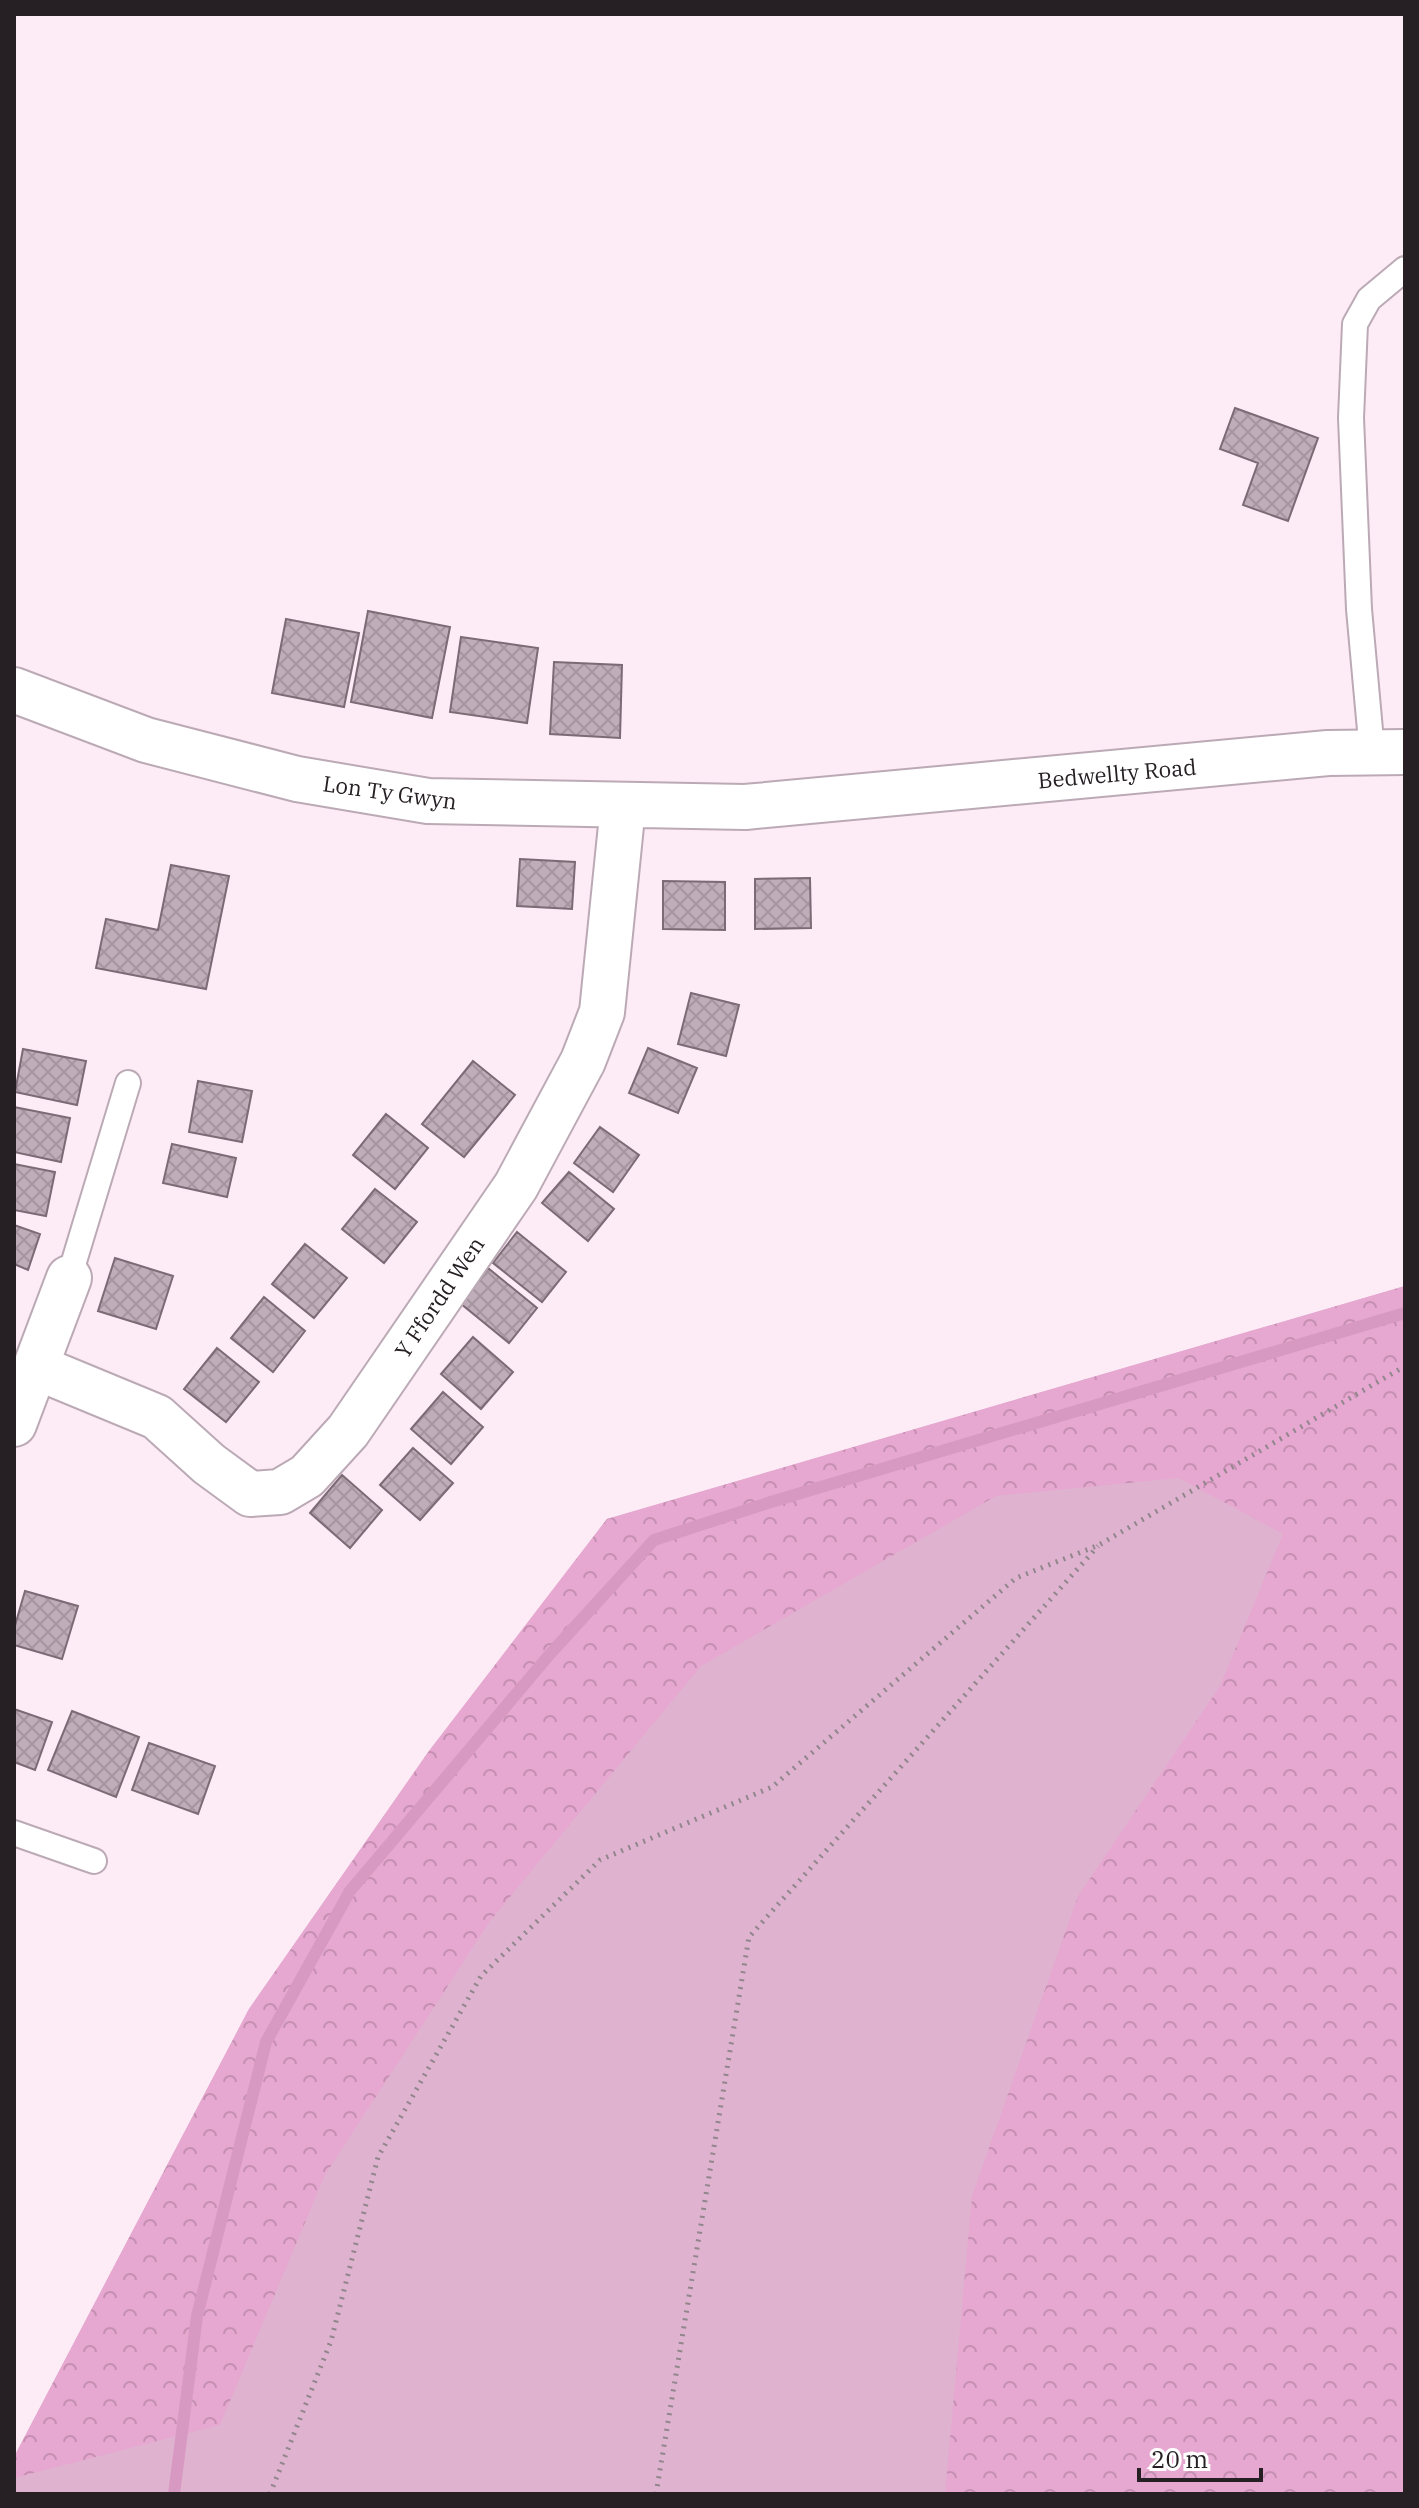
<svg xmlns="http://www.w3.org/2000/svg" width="1419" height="2508" viewBox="0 0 1419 2508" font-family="'IBM Plex Serif',serif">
<defs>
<pattern id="forest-crowns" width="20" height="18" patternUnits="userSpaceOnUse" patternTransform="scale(2)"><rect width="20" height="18" fill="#e6a7d0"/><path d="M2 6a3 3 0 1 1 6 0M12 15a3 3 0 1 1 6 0" fill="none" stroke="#c58fb2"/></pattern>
<pattern id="building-cross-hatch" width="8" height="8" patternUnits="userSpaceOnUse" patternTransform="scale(2)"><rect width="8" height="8" fill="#bfaeb9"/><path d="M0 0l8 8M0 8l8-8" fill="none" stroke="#a4959f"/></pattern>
</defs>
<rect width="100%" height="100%" fill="#fdebf6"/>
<path fill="#dfb3cf" d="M1405 1286V2494H14V2457L249 2009 429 1751 607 1519Z"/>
<path fill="url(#forest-crowns)" d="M1405 1286V2494H945L972 2196 1078 1896 1220 1686 1283 1534 1179 1478 996 1496 701 1666 490 1921 325 2175 220 2425 14 2478V2457L249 2009 429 1751 607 1519Z"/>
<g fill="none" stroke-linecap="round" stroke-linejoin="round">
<path stroke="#d799c2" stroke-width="12" d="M174 2494 197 2316 266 2042 350 1891 550 1654 654 1540 774 1501 1405 1313"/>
</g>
<path fill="url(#building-cross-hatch)" stroke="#7b6b75" stroke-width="2" d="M1235 408 1318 438 1288 521 1243 505 1258 463 1220 449Z
M368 611 450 627 432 718 351 702Z
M286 619 359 633 344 707 272 693Z
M461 637 538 648 527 723 450 712Z
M554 662 622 665 620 738 550 734Z
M520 859 575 862 572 909 517 906Z
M171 865 229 876 206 989 96 968 106 919 158 930Z
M810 878 811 928 755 929V879Z
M663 881 725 882V930L663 929Z
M691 993 739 1005 726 1056 678 1044Z
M648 1048 697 1068 678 1113 629 1093Z
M23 1049 86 1061 77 1105 15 1092Z
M473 1061 515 1095 464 1157 422 1124Z
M198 1081 252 1091 242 1142 189 1132Z
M14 1107 70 1118 61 1162 14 1152Z
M386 1114 428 1148 395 1189 353 1155Z
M600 1127 639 1155 613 1192 574 1163Z
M172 1144 236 1158 227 1197 163 1183Z
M14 1164 55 1172 46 1216 14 1210Z
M569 1172 614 1209 588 1241 542 1203Z
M375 1189 417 1222 384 1263 342 1229Z
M14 1225 40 1234 28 1270 14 1264Z
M517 1232 566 1272 542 1302 493 1263Z
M305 1244 347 1278 314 1318 272 1284Z
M115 1258 173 1276 156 1329 98 1311Z
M488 1268 537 1308 509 1343 460 1303Z
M264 1297 305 1331 273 1372 231 1338Z
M473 1337 513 1372 481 1409 441 1374Z
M217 1348 259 1382 226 1422 184 1389Z
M443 1392 483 1427 451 1464 411 1429Z
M413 1448 453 1483 420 1520 380 1485Z
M342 1475 382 1510 350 1548 310 1513Z
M25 1591 78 1606 62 1659 14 1645V1629Z
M14 1709 52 1722 35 1770 14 1762Z
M72 1711 139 1737 116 1797 48 1770Z
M149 1743 215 1766 198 1814 132 1790Z"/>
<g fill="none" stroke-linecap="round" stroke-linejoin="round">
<g stroke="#bbaab5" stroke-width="28">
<path id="lane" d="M1372 752 1359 609 1351 418 1355 324 1369 299 1405 269
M69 1278 128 1083
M14 1833 94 1861"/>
</g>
<g stroke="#bbaab5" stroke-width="48">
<path id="street" d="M14 690 146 740 297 779 428 801 745 807 1328 753 1405 752
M36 1367 157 1417 209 1464 250 1494 280 1492 307 1476 348 1431 516 1186 583 1061 602 1012 623 806
M14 1424 69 1278"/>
</g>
<path stroke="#92868d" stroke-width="5" stroke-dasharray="2 6" stroke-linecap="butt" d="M270 2494 331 2341 378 2157 481 1976 600 1860 772 1787 1016 1578 1099 1545 1405 1366
M656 2494 749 1937 1098 1546"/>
<use href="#lane" stroke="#fff" stroke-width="24"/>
<use href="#street" stroke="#fff" stroke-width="44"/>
</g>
<g text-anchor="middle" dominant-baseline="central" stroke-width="7" stroke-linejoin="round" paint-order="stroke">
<g font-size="22" fill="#262024" stroke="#fff">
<text transform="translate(1117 773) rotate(-5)">Bedwellty Road</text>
<text transform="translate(390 792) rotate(8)">Lon Ty Gwyn</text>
<text transform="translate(439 1297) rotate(-56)">Y Ffordd Wen</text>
</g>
</g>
<rect width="1419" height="2508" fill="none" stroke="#262024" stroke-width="32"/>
<path d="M1139 2468v12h122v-12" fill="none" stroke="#262024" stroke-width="4"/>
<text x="1151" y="2468" font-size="24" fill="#262024" stroke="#ffffff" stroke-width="6" paint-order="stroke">20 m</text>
</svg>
